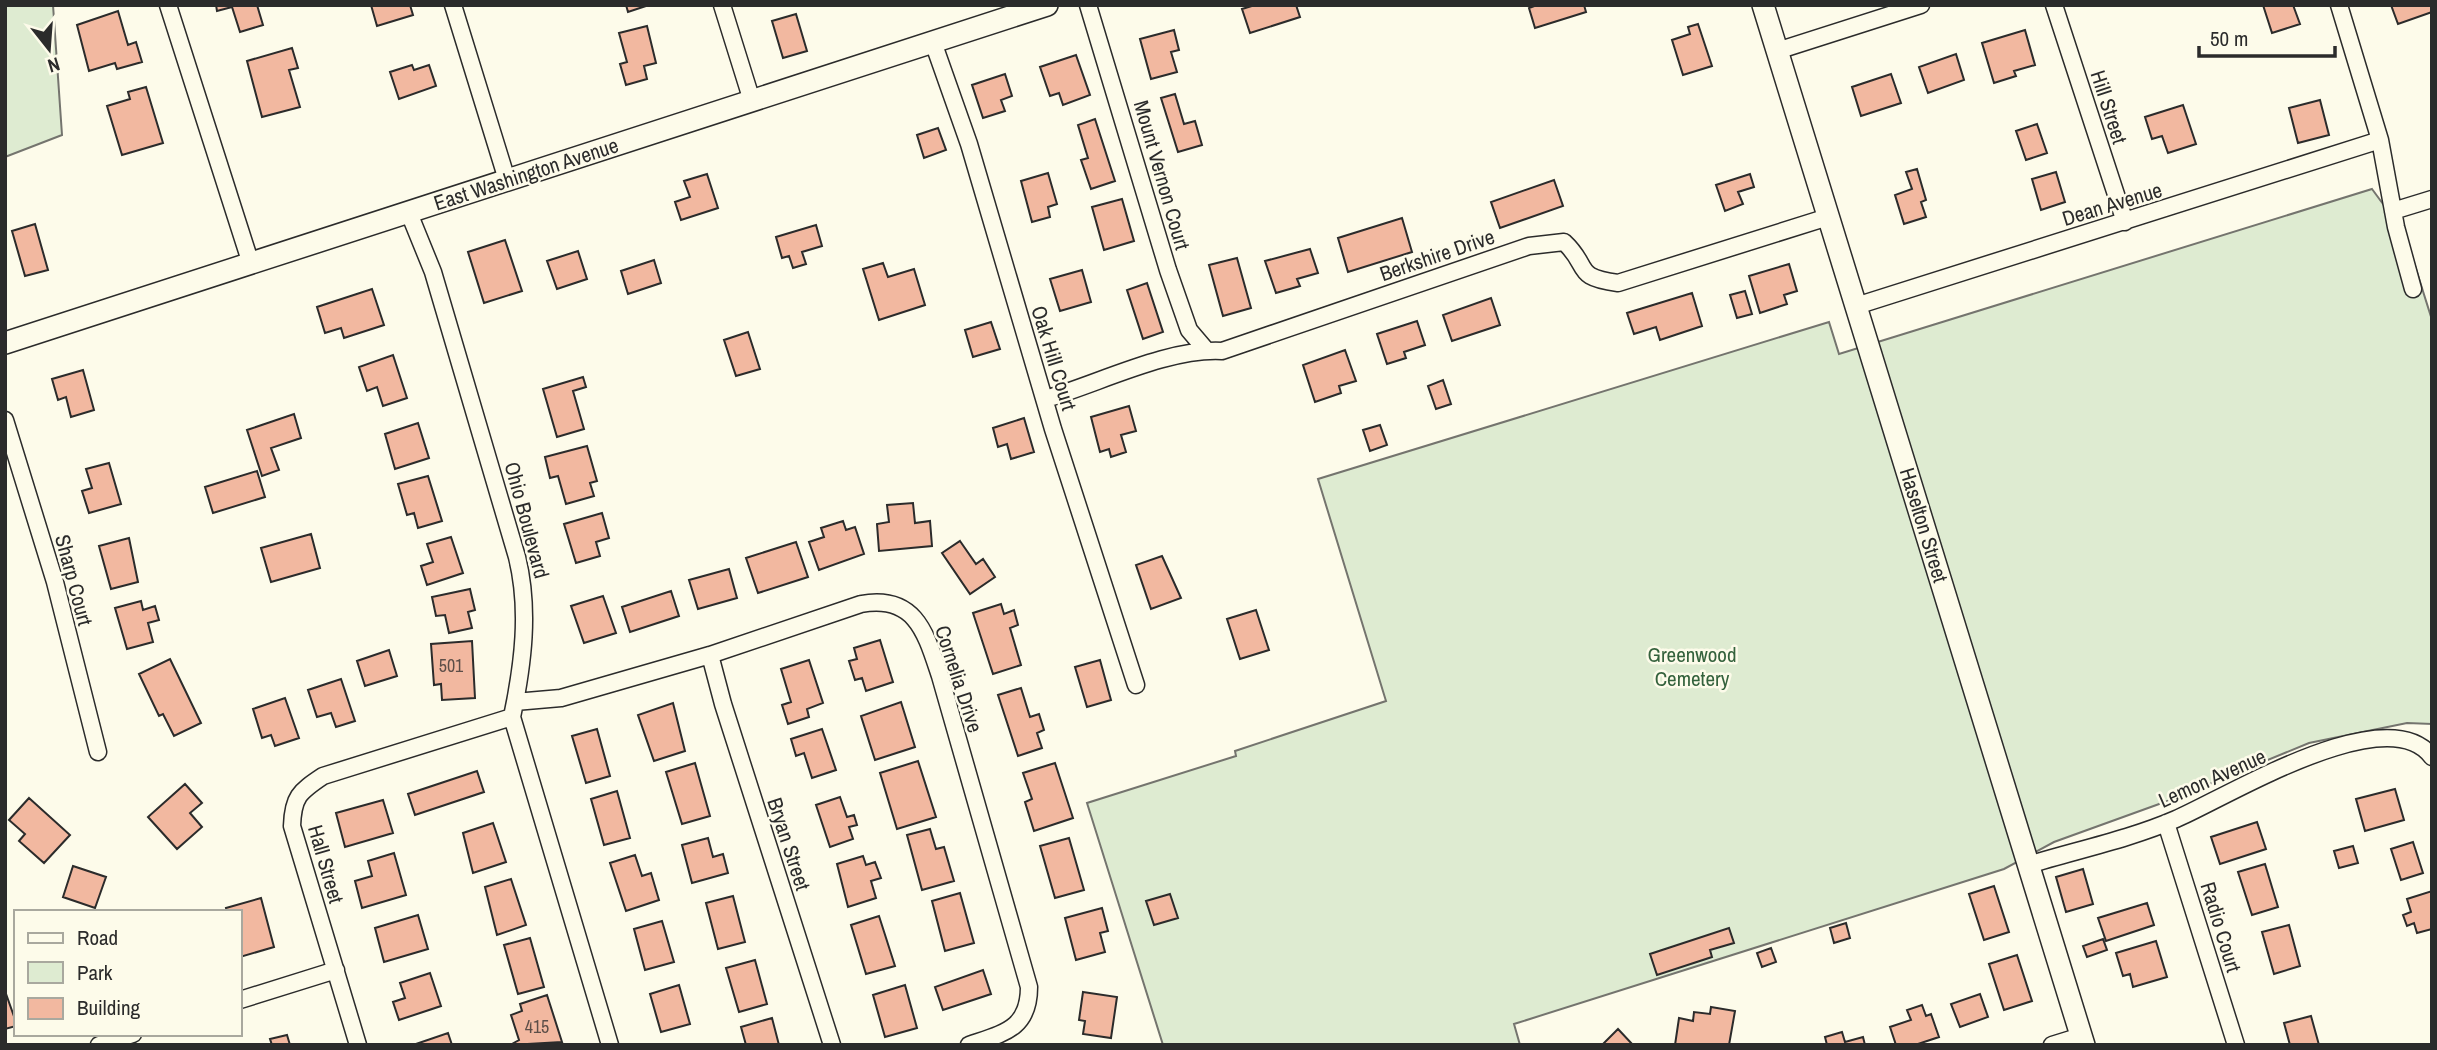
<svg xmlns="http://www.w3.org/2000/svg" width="2437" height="1050" viewBox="0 0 2437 1050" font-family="'Archivo Narrow',sans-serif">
<rect width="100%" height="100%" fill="#fdfbea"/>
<path fill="#deebd1" stroke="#74746e" stroke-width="2" d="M5 5H53L62 135 5 157Z
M2372 189 2405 234 2432 320V724L2407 723 2309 743 2173 799 2054 842 2004 869 1514 1024 1520 1045H1163L1087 803 1236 756 1235 751 1386 701 1318 479 1829 322 1839 354Z"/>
<path fill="#f2b8a0" stroke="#2b2b2b" stroke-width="2" d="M216 5H257L263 25 240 32 232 7 217 11Z
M371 5H410L413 15 377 26Z
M626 5H649L628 12Z
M1255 5H1296L1300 17 1250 33 1242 9Z
M1537 5H1584L1586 12 1535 28 1529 8Z
M2263 5H2293L2300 24 2272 33Z
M2391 5H2432V12L2398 24Z
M118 11 128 45 136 42 142 62 117 69 115 63 89 71 77 25Z
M796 14 807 51 783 58 772 21Z
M1698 24 1712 66 1683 75 1672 40 1690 34 1688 27Z
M647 26 656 63 644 66 647 79 626 85 620 64 627 62 619 33Z
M1174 30 1179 50 1171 52 1177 72 1151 79 1140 39Z
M2025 30 2035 65 2014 71 2016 76 1994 83 1982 43Z
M292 48 298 68 289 70 300 107 262 117 247 61Z
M1956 54 1964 80 1928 93 1919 67Z
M1076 55 1090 95 1063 105 1059 93 1050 96 1040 67Z
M412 65 414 70 429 65 436 86 399 99 390 72Z
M1005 74 1012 96 1001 100 1005 111 983 118 972 85Z
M1891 74 1901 103 1861 116 1852 87Z
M146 87 163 143 122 155 107 106 130 99 128 92Z
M1175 94 1184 124 1195 121 1202 145 1178 152 1161 98Z
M2320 100 2329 135 2298 143 2289 108Z
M2183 105 2196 144 2168 153 2162 136 2152 139 2145 117Z
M1095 119 1115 181 1091 189 1081 160 1088 158 1078 125Z
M2037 124 2047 153 2026 160 2016 131Z
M938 128 946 150 924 158 917 135Z
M1917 169 1926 200 1921 202 1926 217 1904 224 1895 195 1912 189 1906 172Z
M2056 172 2065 202 2041 210 2032 179Z
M1048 173 1057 204 1048 207 1050 217 1032 222 1021 181Z
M707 174 718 208 681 220 675 202 690 197 684 181Z
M1750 174 1754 187 1738 192 1743 204 1725 211 1716 185Z
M1554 180 1563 206 1500 228 1491 202Z
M1122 199 1134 241 1104 250 1092 207Z
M1402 218 1412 252 1348 272 1338 238Z
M35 224 48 270 25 276 12 231Z
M816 225 822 246 802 252 806 264 793 268 789 256 782 258 776 237Z
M505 240 522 291 484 303 468 252Z
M1310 249 1318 273 1297 279 1300 286 1276 293 1265 261Z
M578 251 587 279 557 289 547 261Z
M1237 258 1251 308 1223 316 1209 265Z
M654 260 661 283 628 294 621 271Z
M883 263 888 277 914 269 925 305 879 320 863 269Z
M1789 264 1797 291 1784 295 1787 304 1760 313 1749 276Z
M1082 270 1091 302 1060 311 1050 279Z
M1147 283 1163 332 1143 339 1127 290Z
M372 289 384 325 344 338 341 328 325 333 317 307Z
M1745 291 1752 314 1737 318 1730 295Z
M1692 293 1702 326 1660 340 1656 327 1634 334 1627 313Z
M1491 298 1500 325 1452 341 1443 315Z
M1417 321 1425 345 1404 352 1406 358 1387 364 1377 334Z
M991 322 1000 349 973 357 965 330Z
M748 332 760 369 736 376 724 340Z
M1345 350 1356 381 1339 386 1341 393 1315 402 1303 365Z
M393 355 407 398 383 406 377 387 367 391 359 367Z
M83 370 94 410 71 417 66 397 58 400 52 379Z
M583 377 586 387 573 391 584 429 557 437 543 389Z
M1443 380 1451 404 1436 409 1428 386Z
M1129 406 1136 431 1121 435 1126 452 1111 457 1109 449 1100 452 1091 417Z
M294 414 301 438 271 448 279 470 262 476 247 430Z
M1024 418 1034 452 1011 459 1007 444 998 447 993 428Z
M418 423 429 458 395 469 385 434Z
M1380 425 1387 445 1370 451 1363 430Z
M587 446 597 481 590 483 594 496 566 504 558 476 550 478 545 457Z
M109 463 121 504 89 513 82 491 92 488 86 469Z
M257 471 265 497 213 513 205 487Z
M428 476 442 521 418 528 414 513 407 515 398 484Z
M913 503 915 523 930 521 932 546 879 551 877 524 889 522 887 505Z
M602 513 609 538 596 542 600 556 576 563 564 524Z
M843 521 846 530 855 527 864 554 819 570 809 542 824 537 821 528Z
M311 534 320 568 271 582 261 548Z
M451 537 463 573 427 585 421 566 433 562 427 544Z
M129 538 138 582 111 589 99 546Z
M960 541 976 564 983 559 995 577 970 594 942 553Z
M796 542 808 577 758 593 746 558Z
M1162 556 1181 598 1151 609 1136 565Z
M729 569 737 598 698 609 689 580Z
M470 589 475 610 468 612 472 628 449 633 445 615 436 616 432 597Z
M671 591 679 616 630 632 622 607Z
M603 596 616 633 584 643 571 606Z
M141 601 143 610 155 606 159 620 148 623 153 642 127 649 115 608Z
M1001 604 1004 614 1014 610 1018 625 1010 628 1021 665 993 674 973 613Z
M1256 610 1269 650 1240 659 1227 619Z
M880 640 893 682 866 691 862 678 855 680 849 661 857 659 854 648Z
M472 641 475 698 442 700 441 684 434 685 431 644Z
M389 650 397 676 365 686 357 661Z
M170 659 201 723 174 736 163 714 159 716 139 674Z
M809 660 823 703 807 709 809 717 788 724 782 705 791 702 781 669Z
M1100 660 1111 700 1087 707 1075 667Z
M341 679 355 721 336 727 331 713 317 717 308 690Z
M1021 688 1030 717 1039 714 1044 730 1037 733 1042 748 1018 756 998 695Z
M285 698 299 738 275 746 271 735 262 738 253 709Z
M901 702 915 747 875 760 861 716Z
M673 703 685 751 654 761 638 715Z
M597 729 610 776 586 783 572 736Z
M822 729 836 770 812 778 804 753 796 756 791 739Z
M918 761 936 817 897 829 880 773Z
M695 763 710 816 682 824 666 772Z
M1055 763 1073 818 1034 831 1025 802 1032 799 1023 773Z
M477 771 484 792 415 815 408 794Z
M185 784 202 803 190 813 202 827 177 849 148 817Z
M2395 789 2404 820 2365 831 2356 799Z
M617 791 630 838 604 845 591 799Z
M840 797 847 817 854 815 857 825 849 827 853 839 830 847 816 805Z
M29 798 70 835 44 863 19 841 25 834 9 820Z
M383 800 393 833 345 847 336 813Z
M2257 822 2266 849 2220 864 2211 837Z
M493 823 506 862 473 873 463 833Z
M930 829 936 849 944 847 954 881 922 890 907 835Z
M708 838 713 857 723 854 728 873 692 883 682 845Z
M1069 838 1084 890 1055 898 1040 846Z
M2413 842 2423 873 2401 880 2391 849Z
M2353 846 2358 863 2339 868 2334 851Z
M394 853 406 895 362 908 355 881 372 876 368 861Z
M635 855 642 876 651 873 659 900 626 911 610 863Z
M863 856 866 865 875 862 881 878 871 881 876 898 848 907 837 864Z
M2265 864 2278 907 2252 915 2238 872Z
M73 866 106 877 95 908 63 897Z
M2083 869 2093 904 2066 912 2056 877Z
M511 879 526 925 497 935 485 887Z
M1994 886 2009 932 1984 940 1969 894Z
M2432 891V929L2417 933 2414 923 2407 926 2403 915 2411 912 2407 899Z
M960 893 974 943 945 951 932 901Z
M1170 894 1178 918 1154 925 1146 901Z
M733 896 745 942 718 949 706 903Z
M261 898 274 947 240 957V912H227L226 908Z
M2147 903 2154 925 2106 941 2098 918Z
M1102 908 1108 931 1100 933 1105 952 1076 960 1065 918Z
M418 915 428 949 384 962 375 928Z
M879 916 895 966 866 974 851 925Z
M662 921 674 962 645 970 634 929Z
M1846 923 1850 938 1834 943 1830 928Z
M2289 925 2300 966 2274 974 2262 932Z
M1729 928 1734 943 1710 950 1712 957 1657 975 1650 954Z
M530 938 544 987 518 994 504 945Z
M2103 939 2107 950 2087 957 2083 946Z
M2156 941 2167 977 2133 987 2130 974 2123 976 2116 953Z
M1771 948 1776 962 1762 967 1757 953Z
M2017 955 2032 1001 2004 1010 1989 964Z
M755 960 767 1004 739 1012 726 968Z
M983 970 991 994 943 1010 935 987Z
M430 973 441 1006 399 1020 393 1002 405 998 400 983Z
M679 985 690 1024 661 1032 650 994Z
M905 985 917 1028 885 1037 873 995Z
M5 991 16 1022V1026L5 1029Z
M1083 992 1117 997 1111 1038 1083 1034 1085 1021 1079 1020Z
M1980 994 1988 1017 1960 1027 1951 1004Z
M547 995 562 1042 510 1045 519 1040 511 1015 522 1011 520 1004Z
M1922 1005 1926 1016 1931 1014 1939 1037 1915 1045H1896L1890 1027 1911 1020 1907 1010Z
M1711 1007 1735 1011 1729 1045H1675L1679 1018 1693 1021 1694 1012 1710 1014Z
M2311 1016 2319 1045H2290L2284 1023Z
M772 1018 779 1045H746L741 1027Z
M1618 1029 1633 1045H1602Z
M1842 1032 1845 1042 1863 1037 1865 1045H1827L1825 1037Z
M448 1033 452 1045H413Z
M287 1035 290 1045H272L270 1039Z"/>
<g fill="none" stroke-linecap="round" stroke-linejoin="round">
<g stroke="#2b2b2b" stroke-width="19">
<path id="minor" d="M168 5 251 264
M453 5 507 180
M722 5 752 101
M1088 5 1168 270 1189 330 1206 350
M2054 5 2125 222
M2339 5 2380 140 2396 227 2413 289
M933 42 969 144 1053 429 1136 685
M1777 51 1921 5
M2393 211 2432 199
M409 213 433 272 517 557C530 610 523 664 512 717L610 1045
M1856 306 2380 140
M1045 399C1098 384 1167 348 1222 351L1529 246 1564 242C1591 267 1572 277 1618 283L1828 217
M5 420 55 582 98 752
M710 655 723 704 832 1045
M515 702 561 698 710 655 861 604C916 594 926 634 940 676L1029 987C1029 1029 1004 1033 969 1045
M2166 823 2236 1045
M2028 865C2077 850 2130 839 2176 819 2227 797 2388 697 2432 757
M240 1000 336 970
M99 1045 133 1034
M358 1045 292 826C293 797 299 792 323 776L512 717
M2052 1045 2081 1036"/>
</g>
<g stroke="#2b2b2b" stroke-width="24">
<path id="tertiary" d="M1763 5 2084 1045
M5 343 1047 5"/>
</g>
<use href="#minor" stroke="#fdfbea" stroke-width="16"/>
<use href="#tertiary" stroke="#fdfbea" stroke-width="21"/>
</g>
<g text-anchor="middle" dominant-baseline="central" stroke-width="5" stroke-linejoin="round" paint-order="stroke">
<g font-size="18" fill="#5d4e48">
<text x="451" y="665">501</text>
<text x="537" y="1026">415</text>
</g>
<g font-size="21" fill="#2b2b2b" stroke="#fdfbea">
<text transform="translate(2109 107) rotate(72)">Hill Street</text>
<text transform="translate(526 174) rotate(-18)">East Washington Avenue</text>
<text transform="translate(1162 175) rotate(74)">Mount Vernon Court</text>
<text transform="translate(2112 204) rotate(-17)">Dean Avenue</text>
<text transform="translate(1437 255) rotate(-19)">Berkshire Drive</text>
<text transform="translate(1054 358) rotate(73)">Oak Hill Court</text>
<text transform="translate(527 520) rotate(75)">Ohio Boulevard</text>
<text transform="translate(1924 525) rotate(73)">Haselton Street</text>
<text transform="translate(74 580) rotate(75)">Sharp Court</text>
<text transform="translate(959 679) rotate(72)">Cornelia Drive</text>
<text transform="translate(2212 778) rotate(-24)">Lemon Avenue</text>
<text transform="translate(789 844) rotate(72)">Bryan Street</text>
<text transform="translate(326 864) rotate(74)">Hall Street</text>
<text transform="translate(2221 927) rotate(73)">Radio Court</text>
</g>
<g font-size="21" fill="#34623c" stroke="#fdfbea">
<text x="1692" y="654">Greenwood<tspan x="1692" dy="24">Cemetery</tspan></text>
</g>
</g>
<rect width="2437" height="1050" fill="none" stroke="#2b2b2b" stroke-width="14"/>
<rect x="14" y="910" width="228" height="126" fill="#fdfbea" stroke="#a9a89e" stroke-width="2"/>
<rect x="28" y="933" width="35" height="10" fill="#fdfbea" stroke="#a9a89e" stroke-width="2"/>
<text x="77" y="945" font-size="21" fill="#2b2b2b">Road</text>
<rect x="28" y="962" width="35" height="21" fill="#deebd1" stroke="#a9a89e" stroke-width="2"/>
<text x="77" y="980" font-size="21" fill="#2b2b2b">Park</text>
<rect x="28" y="998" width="35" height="21" fill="#f2b8a0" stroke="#a9a89e" stroke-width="2"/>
<text x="77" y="1015" font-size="21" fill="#2b2b2b">Building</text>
<g transform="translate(49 49) rotate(163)" stroke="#fdfbea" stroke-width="5" paint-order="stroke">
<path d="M0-5L12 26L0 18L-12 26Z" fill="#2b2b2b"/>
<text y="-10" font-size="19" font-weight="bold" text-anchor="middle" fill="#2b2b2b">N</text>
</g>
<path d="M2199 46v10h136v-10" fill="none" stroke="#2b2b2b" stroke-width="3.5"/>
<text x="2210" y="46" font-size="21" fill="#2b2b2b" stroke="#fdfbea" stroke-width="5" paint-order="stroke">50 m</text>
</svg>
